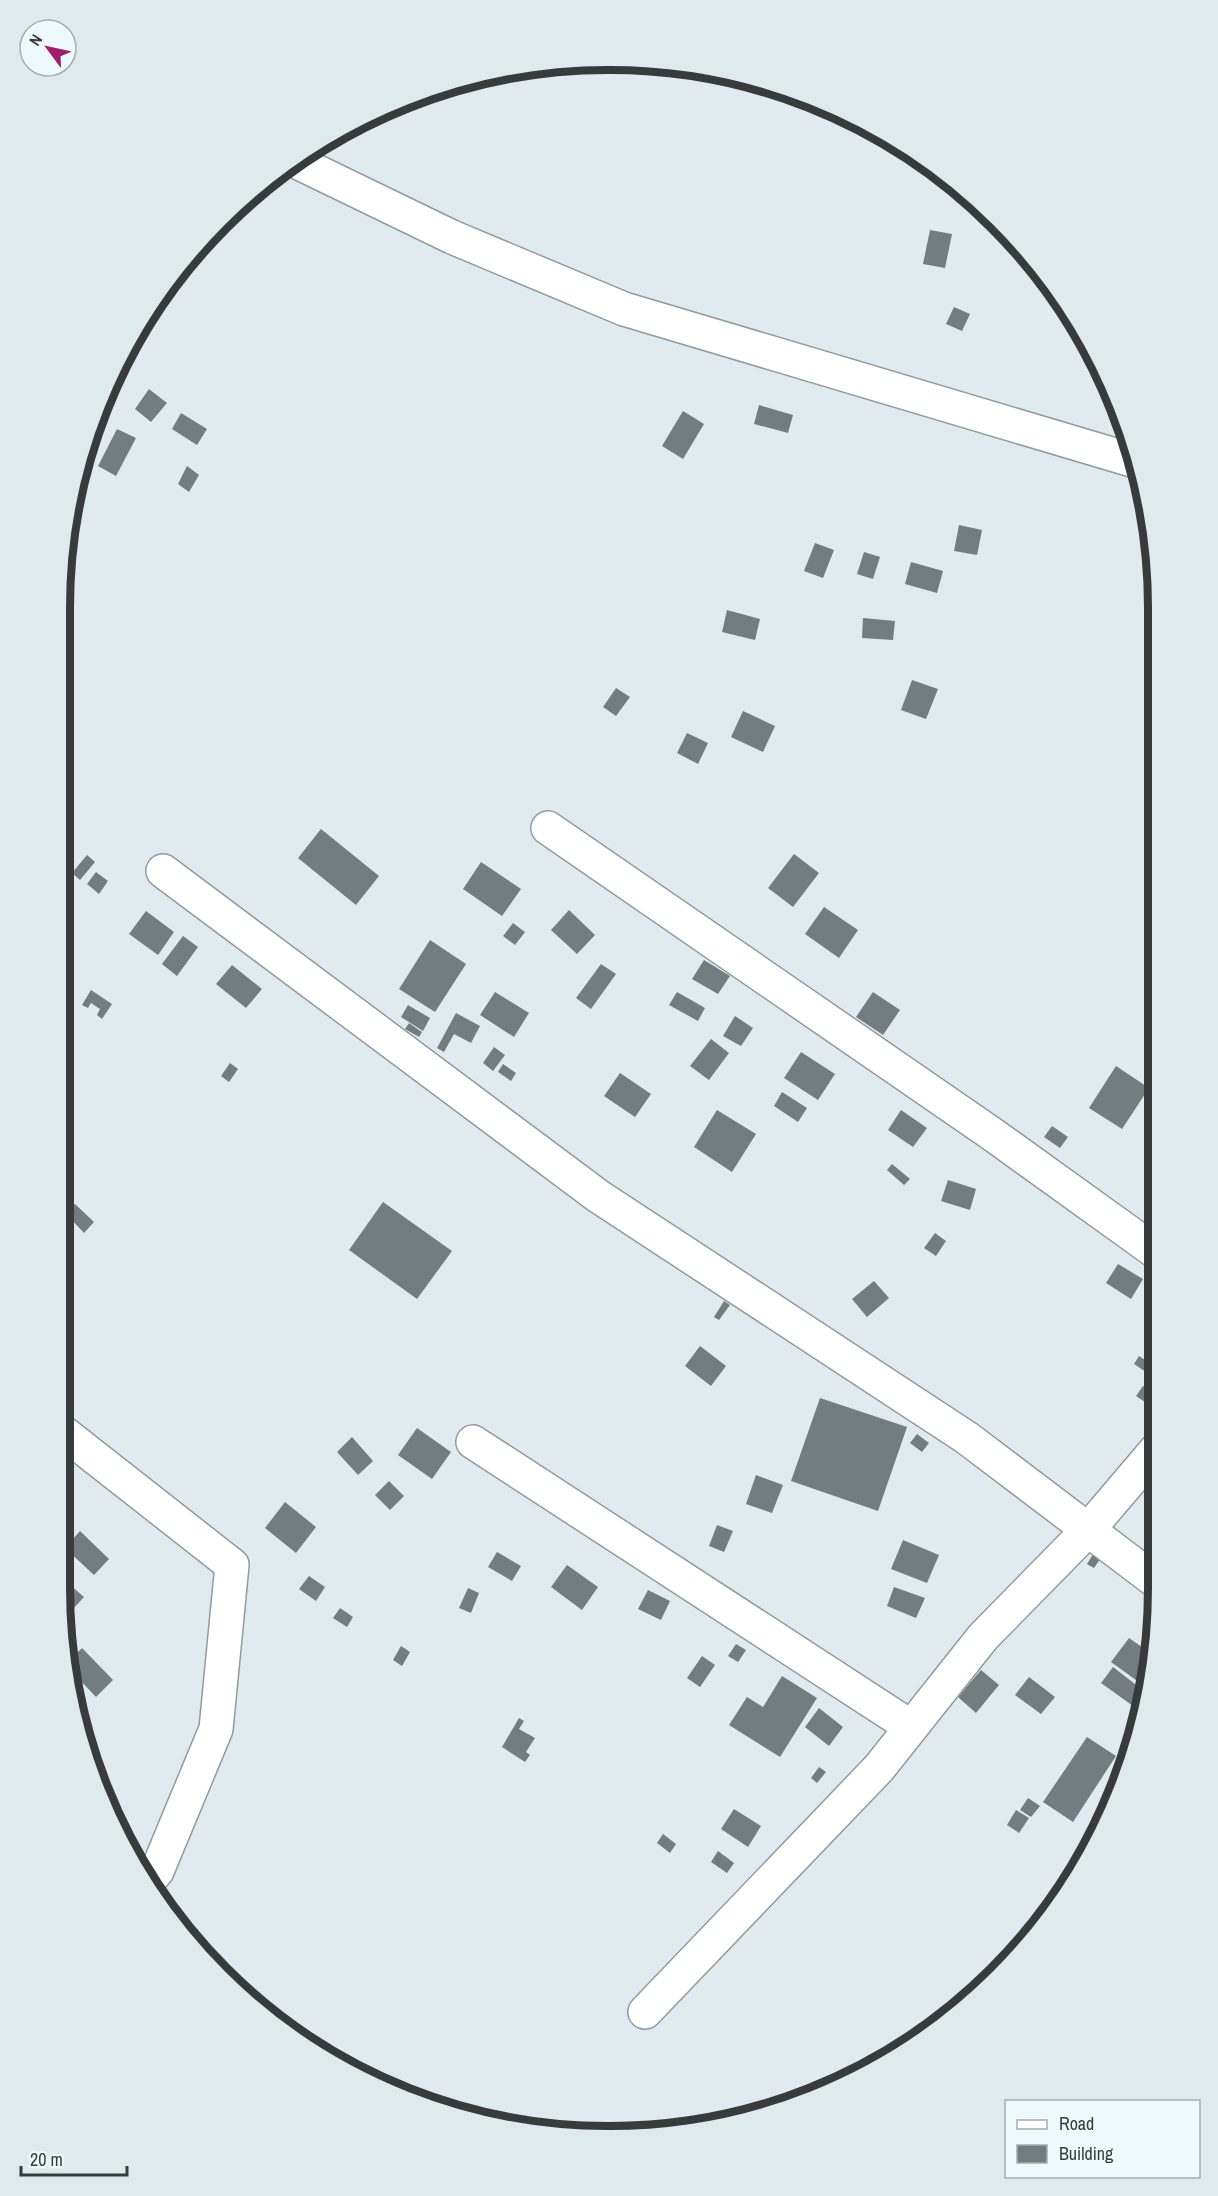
<svg xmlns="http://www.w3.org/2000/svg" width="1218" height="2196" viewBox="0 0 1218 2196" font-family="'Archivo Narrow',sans-serif">
<rect width="100%" height="100%" fill="#e1ebef"/>
<path fill="#737c7f" d="M930 230 952 234 945 268 923 264Z
M954 307 970 314 962 331 946 324Z
M149 389 167 403 151 422 135 409Z
M759 405 793 415 788 433 754 424Z
M683 411 704 424 683 459 662 446Z
M181 413 207 429 197 445 172 429Z
M117 429 136 438 116 476 98 466Z
M187 466 199 475 189 492 178 484Z
M959 525 982 530 977 555 954 551Z
M815 543 834 550 823 578 804 571Z
M864 552 880 557 873 579 857 574Z
M911 562 943 571 937 593 905 584Z
M727 610 760 619 755 640 722 632Z
M863 618 895 621 893 640 862 638Z
M912 680 938 689 926 719 901 710Z
M616 688 630 697 616 716 603 707Z
M743 711 775 726 763 752 731 737Z
M687 733 708 743 698 764 677 753Z
M321 829 379 876 356 905 298 858Z
M794 854 819 873 793 907 768 888Z
M87 855 95 862 80 880 72 873Z
M481 862 521 889 502 916 463 889Z
M96 872 108 881 99 894 87 884Z
M61 876 74 887 61 903Z
M824 907 858 930 839 958 805 934Z
M569 910 595 935 577 954 551 930Z
M146 911 174 932 158 955 129 934Z
M513 923 525 932 515 945 503 936Z
M183 936 198 947 177 976 162 964Z
M430 940 466 964 435 1012 399 989Z
M704 960 730 976 718 994 692 979Z
M601 964 616 974 591 1009 576 998Z
M232 965 262 989 246 1008 216 984Z
M91 990 112 1004 102 1019 97 1015 100 1009 91 1003 88 1008 82 1005Z
M495 992 529 1013 514 1037 480 1015Z
M677 992 705 1008 698 1021 669 1005Z
M873 992 900 1010 883 1035 856 1017Z
M408 1005 430 1018 423 1031 401 1017Z
M456 1013 480 1026 471 1043 454 1034 444 1052 437 1048Z
M735 1016 753 1028 741 1046 723 1036Z
M409 1023 422 1032 419 1037 405 1029Z
M711 1039 729 1053 709 1080 690 1066Z
M494 1047 505 1055 493 1071 483 1063Z
M62 1048 71 1054 61 1069V1050Z
M801 1052 835 1074 818 1100 784 1078Z
M230 1063 238 1069 229 1082 221 1076Z
M503 1064 516 1073 511 1081 498 1072Z
M1116 1066 1149 1088 1122 1129 1089 1108Z
M620 1073 651 1094 635 1117 604 1096Z
M782 1092 807 1108 798 1122 774 1106Z
M717 1110 756 1134 732 1172 694 1147Z
M901 1110 927 1128 913 1147 888 1130Z
M1052 1126 1068 1137 1060 1148 1044 1137Z
M892 1164 910 1179 904 1185 887 1170Z
M948 1180 976 1189 970 1210 941 1201Z
M383 1202 452 1251 417 1299 349 1250Z
M75 1204 94 1222 84 1233 65 1213Z
M935 1233 946 1241 936 1256 924 1248Z
M1118 1264 1143 1279 1131 1299 1106 1283Z
M874 1281 889 1298 867 1317 852 1299Z
M724 1301 730 1305 719 1320 714 1317Z
M1156 1332V1347L1149 1343Z
M700 1346 726 1366 711 1386 685 1366Z
M1150 1348 1156 1351V1381L1147 1375 1154 1364 1144 1357Z
M1139 1356 1151 1364 1146 1372 1134 1364Z
M1143 1386 1156 1396 1154 1408 1136 1396Z
M820 1398 907 1427 878 1511 791 1481Z
M417 1428 451 1452 432 1479 398 1455Z
M917 1434 929 1443 922 1452 910 1443Z
M352 1437 373 1461 358 1475 337 1452Z
M756 1475 783 1485 772 1513 746 1504Z
M389 1481 404 1496 390 1510 375 1495Z
M285 1502 316 1527 296 1553 265 1528Z
M717 1525 733 1531 724 1552 709 1546Z
M80 1531 109 1559 94 1575 65 1548Z
M903 1540 939 1555 927 1583 891 1569Z
M1097 1548 1104 1553 1094 1568 1087 1564Z
M497 1552 521 1566 512 1581 488 1567Z
M567 1565 598 1587 582 1610 551 1587Z
M309 1576 325 1587 316 1601 299 1589Z
M61 1577 84 1597 72 1610 62 1602Z
M894 1587 925 1598 916 1618 887 1606Z
M468 1588 479 1593 471 1613 459 1608Z
M648 1590 670 1601 661 1620 638 1609Z
M340 1608 353 1617 347 1627 333 1618Z
M1129 1638 1152 1654 1149 1670 1140 1683 1111 1662Z
M736 1644 746 1650 738 1662 728 1656Z
M401 1646 410 1652 402 1666 393 1660Z
M82 1648 113 1680 96 1697 74 1674 72 1658Z
M702 1656 715 1665 700 1687 687 1678Z
M1113 1667 1144 1691 1133 1706 1101 1683Z
M981 1670 999 1685 976 1713 958 1697Z
M782 1676 817 1698 780 1757 729 1725 747 1697 763 1707Z
M1029 1677 1055 1697 1041 1714 1015 1695Z
M819 1708 843 1727 829 1746 805 1727Z
M519 1718 524 1721 519 1729 535 1738 526 1752 530 1755 525 1762 502 1747Z
M1087 1737 1116 1756 1073 1822 1043 1802Z
M819 1767 826 1772 817 1783 811 1778Z
M1028 1798 1040 1806 1031 1817 1020 1810Z
M734 1809 761 1826 748 1847 721 1829Z
M1016 1810 1029 1818 1019 1833 1007 1825Z
M663 1834 676 1844 670 1853 657 1843Z
M718 1851 734 1863 727 1873 711 1862Z
M162 1893 181 1908 172 1918 160 1896Z"/>
<g fill="none" stroke-linecap="round" stroke-linejoin="round">
<g stroke="#929b9f" stroke-width="36">
<path id="minor" d="M295 161 452 237 624 309 1135 461
M548 828 992 1134 1156 1252
M163 871 598 1196 967 1438 1157 1582
M60 1430 232 1565 216 1729 157 1871 151 1878
M473 1442 911 1727
M645 2012 879 1768 983 1637 1088 1530 1156 1450"/>
</g>
<use href="#minor" stroke="#fff" stroke-width="33"/>
</g>
<path d="M0 0H1218V2196H0ZM608 70H610A538 538 0 0 1 1148 608V1588A538 538 0 0 1 610 2126H608A538 538 0 0 1 70 1588V608A538 538 0 0 1 608 70Z" fill="#dfeaed" fill-rule="evenodd"/>
<path fill="none" stroke="#373b3c" stroke-width="8" d="M608 70H610A538 538 0 0 1 1148 608V1588A538 538 0 0 1 610 2126H608A538 538 0 0 1 70 1588V608A538 538 0 0 1 608 70Z"/>
<rect x="1005" y="2100" width="195" height="78" fill="#eef9fc" stroke="#a5adaf" stroke-width="1.5"/>
<rect x="1017" y="2120" width="30" height="9" fill="#ffffff" stroke="#a5adaf" stroke-width="1.5"/>
<text x="1059" y="2130" font-size="18" fill="#373b3c">Road</text>
<rect x="1017" y="2145" width="30" height="18" fill="#737c7f" stroke="#a5adaf" stroke-width="1.5"/>
<text x="1059" y="2160" font-size="18" fill="#373b3c">Building</text>
<g transform="translate(48 48) rotate(303)"><circle r="28" fill="#eef9fc" stroke="#a5adaf" stroke-width="1.5"/>
<path d="M0-4.5L10 22L0 15L-10 22Z" fill="#a21d6b"/>
<text y="-9" font-size="16" font-weight="bold" text-anchor="middle" fill="#373b3c">N</text>
</g>
<path d="M21 2166v9h106v-9" fill="none" stroke="#373b3c" stroke-width="3"/>
<text x="30" y="2166" font-size="18" fill="#373b3c" stroke="#eef9fc" stroke-width="4.5" paint-order="stroke">20 m</text>
</svg>
